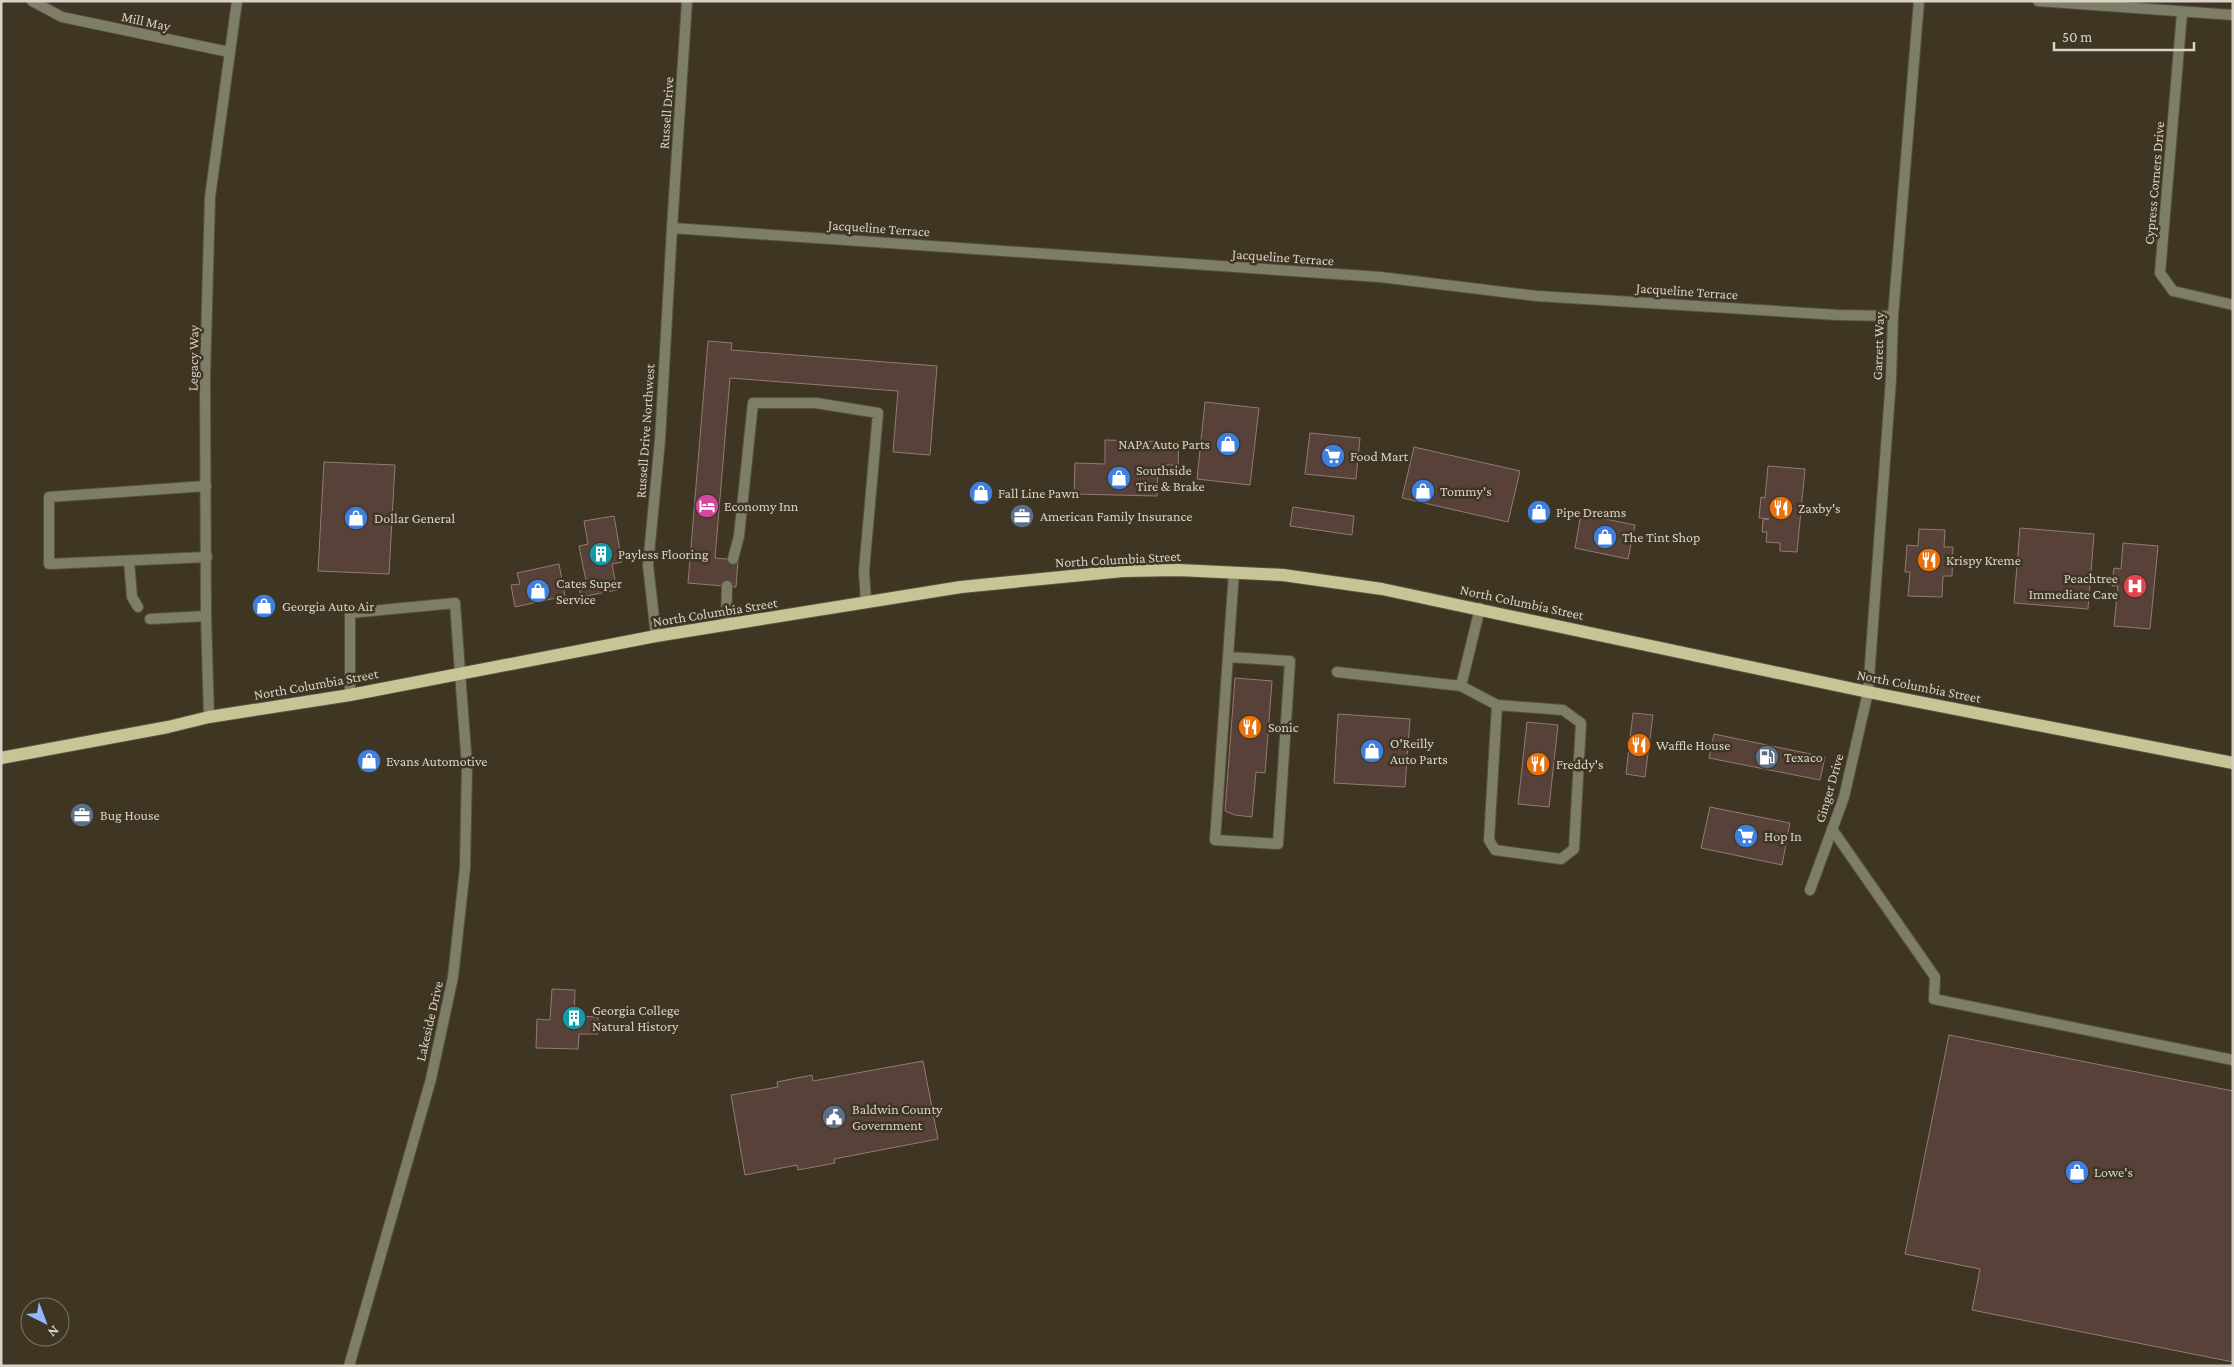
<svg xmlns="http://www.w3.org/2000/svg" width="2234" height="1367" viewBox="0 0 2234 1367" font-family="'Crimson Pro',serif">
<rect width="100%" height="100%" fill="#3f3523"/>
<path fill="#574139" stroke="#937b72" d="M708 341 732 343 731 350 937 366 930 455 893 452 898 391 730 378 715 558 738 560 736 587 688 583Z
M1205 402 1259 408 1250 485 1197 479Z
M1310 433 1360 438 1356 479 1305 474Z
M1105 440 1179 442 1178 465H1158L1157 496 1074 494 1075 463 1105 464Z
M1414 447 1520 471 1508 522 1402 498Z
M324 462 395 465 389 574 318 571Z
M1768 466 1805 469 1797 552 1780 551V543L1766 542 1767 532H1762L1763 520 1769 519 1759 518 1761 497 1765 498Z
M1293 507 1354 516 1352 535 1290 526Z
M1581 514 1635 525 1628 559 1575 548Z
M614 516 622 562 612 564 617 590 581 597 578 582 586 581 579 546 588 544 584 521Z
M2020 528 2094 534 2088 609 2014 603Z
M1919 529 1945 530 1944 547H1953L1952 576H1943L1942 597 1908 596 1910 572H1905L1907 545 1918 546Z
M2123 543 2158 546 2150 629 2114 626 2118 586H2112L2114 568 2121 569Z
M559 564 565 596 515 607 511 585 520 584 517 573Z
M1235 678 1272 681 1265 773 1256 772 1252 817 1235 815 1225 811Z
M1633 713 1653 715 1645 777 1626 774Z
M1338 714 1410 719 1405 787 1334 783Z
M1527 722 1558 725 1549 807 1518 804Z
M1714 734 1825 757 1820 780 1709 758Z
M1710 807 1790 823 1782 865 1701 848Z
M552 989 575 990 574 1016 598 1017V1034H579L578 1049 536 1048 537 1019 550 1020Z
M1949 1035 2233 1091V1362L1972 1310 1980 1269 1905 1254Z
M923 1061 938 1139 834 1159 835 1163 798 1170 797 1165 745 1175 731 1095 778 1087 777 1082 812 1075 813 1081Z"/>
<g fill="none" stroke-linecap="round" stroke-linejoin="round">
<g stroke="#5b5141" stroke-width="12">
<path id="lane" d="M206 486 49 497V564L207 557
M733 559 739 536 753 403H816L878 413 864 571 866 602
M129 561 132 597 138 607
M150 619 206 616
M726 625 727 586
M1228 657 1290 661 1278 844 1215 840 1234 572
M1337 672 1461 686 1480 608
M1461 686 1497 705 1563 710 1581 723 1574 849 1561 859 1495 850 1489 840 1497 705
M350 695V613L455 603 460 673
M1832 829 1935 977 1934 999 2233 1060"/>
</g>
<g stroke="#5b5141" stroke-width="12">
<path id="street" d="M32 1 62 17 229 52
M2038 1 2233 15
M2182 13 2160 273 2173 291 2233 305
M672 228 1380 277 1537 296 1838 315 1893 316
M656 636 648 565 660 440 672 228 687 1
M209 717 206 616 205 377 210 197 237 1
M1810 890 1844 797 1868 692 1891 379 1893 316 1919 1
M349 1366 431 1079 453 977 465 868 467 765 460 673"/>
</g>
<g stroke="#5b5141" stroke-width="14">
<path id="primary" d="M1 758 168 727 209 717 350 695 656 636 961 587 1123 571 1178 570 1283 575 1382 589 1868 692 2233 763"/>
</g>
<use href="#lane" stroke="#7e7e67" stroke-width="10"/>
<use href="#street" stroke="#7e7e67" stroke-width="10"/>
<use href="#primary" stroke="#c5c595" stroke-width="12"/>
</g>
<defs>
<g id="shop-disc" transform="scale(1.25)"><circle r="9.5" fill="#3f7fe0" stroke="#3f3523"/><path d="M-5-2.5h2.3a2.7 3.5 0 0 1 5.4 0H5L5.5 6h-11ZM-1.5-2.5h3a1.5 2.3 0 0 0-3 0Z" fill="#fff"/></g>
<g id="supermarket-disc" transform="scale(1.25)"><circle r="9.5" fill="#3f7fe0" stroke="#3f3523"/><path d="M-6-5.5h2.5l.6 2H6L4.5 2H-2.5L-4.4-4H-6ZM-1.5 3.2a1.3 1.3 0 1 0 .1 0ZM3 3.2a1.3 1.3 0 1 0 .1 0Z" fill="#fff"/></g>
<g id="hotel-disc" transform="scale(1.25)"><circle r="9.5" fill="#d1479c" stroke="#3f3523"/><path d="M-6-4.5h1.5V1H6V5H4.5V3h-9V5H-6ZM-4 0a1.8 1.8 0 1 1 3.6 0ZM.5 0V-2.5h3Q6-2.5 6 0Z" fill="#fff"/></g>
<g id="restaurant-disc" transform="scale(1.25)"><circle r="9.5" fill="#e8710a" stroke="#3f3523"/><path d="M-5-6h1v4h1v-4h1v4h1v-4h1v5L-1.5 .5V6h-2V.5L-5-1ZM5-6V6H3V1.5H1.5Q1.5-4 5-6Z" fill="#fff"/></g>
<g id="office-disc" transform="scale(1.25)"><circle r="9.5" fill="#5c6f8a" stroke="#3f3523"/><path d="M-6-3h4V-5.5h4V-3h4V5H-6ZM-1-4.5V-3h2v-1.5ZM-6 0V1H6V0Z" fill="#fff"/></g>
<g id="building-disc" transform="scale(1.25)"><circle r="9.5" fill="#0f9aa8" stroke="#3f3523"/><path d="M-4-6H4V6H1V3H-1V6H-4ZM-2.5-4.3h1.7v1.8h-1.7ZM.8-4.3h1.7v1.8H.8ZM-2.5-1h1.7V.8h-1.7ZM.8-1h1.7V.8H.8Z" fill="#fff"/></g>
<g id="hospital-disc" transform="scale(1.25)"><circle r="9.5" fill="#e0444e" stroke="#3f3523"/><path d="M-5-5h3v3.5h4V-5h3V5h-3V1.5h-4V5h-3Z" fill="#fff"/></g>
<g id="fuel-disc" transform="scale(1.25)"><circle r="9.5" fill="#5c6f8a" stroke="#3f3523"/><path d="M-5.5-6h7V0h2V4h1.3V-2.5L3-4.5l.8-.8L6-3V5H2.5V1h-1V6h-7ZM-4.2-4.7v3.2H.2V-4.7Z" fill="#fff"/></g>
<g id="civic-disc" transform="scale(1.25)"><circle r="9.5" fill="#5c6f8a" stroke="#3f3523"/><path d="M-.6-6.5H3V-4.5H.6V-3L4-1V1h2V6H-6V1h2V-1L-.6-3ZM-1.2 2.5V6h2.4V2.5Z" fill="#fff"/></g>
</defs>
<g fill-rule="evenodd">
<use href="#shop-disc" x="1228" y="444"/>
<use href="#supermarket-disc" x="1333" y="456"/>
<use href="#shop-disc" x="1119" y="478"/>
<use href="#shop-disc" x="1423" y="491"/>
<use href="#shop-disc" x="981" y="493"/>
<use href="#hotel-disc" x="707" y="506"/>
<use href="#restaurant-disc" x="1781" y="508"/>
<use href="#shop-disc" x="1539" y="512"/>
<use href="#office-disc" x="1022" y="516"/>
<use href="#shop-disc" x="356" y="518"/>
<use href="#shop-disc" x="1605" y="537"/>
<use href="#building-disc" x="601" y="554"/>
<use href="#restaurant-disc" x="1929" y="560"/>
<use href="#hospital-disc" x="2135" y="586"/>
<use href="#shop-disc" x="538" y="591"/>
<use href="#shop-disc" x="264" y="606"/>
<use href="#restaurant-disc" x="1250" y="727"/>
<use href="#restaurant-disc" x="1639" y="745"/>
<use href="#shop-disc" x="1372" y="751"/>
<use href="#fuel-disc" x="1767" y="757"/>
<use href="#shop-disc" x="369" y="761"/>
<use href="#restaurant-disc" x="1538" y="764"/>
<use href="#office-disc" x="82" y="815"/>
<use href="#supermarket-disc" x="1746" y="836"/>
<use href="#building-disc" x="574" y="1018"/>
<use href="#civic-disc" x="834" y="1117"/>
<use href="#shop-disc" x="2077" y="1172"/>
</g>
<g text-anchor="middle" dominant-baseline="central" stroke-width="5" stroke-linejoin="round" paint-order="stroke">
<g font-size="14" fill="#d8d2c7" stroke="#3f3523">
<text transform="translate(146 21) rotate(12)">Mill May</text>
<text transform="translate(666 113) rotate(-86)">Russell Drive</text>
<text transform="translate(2154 183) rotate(-85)">Cypress Corners Drive</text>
<text transform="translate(879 228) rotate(4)">Jacqueline Terrace</text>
<text transform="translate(1283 257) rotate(4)">Jacqueline Terrace</text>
<text transform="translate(1687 291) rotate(4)">Jacqueline Terrace</text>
<text transform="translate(1878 346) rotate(-88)">Garrett Way</text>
<text transform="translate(193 358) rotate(-89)">Legacy Way</text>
<text transform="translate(645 431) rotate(-86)">Russell Drive Northwest</text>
<text transform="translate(1118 559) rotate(-3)">North Columbia Street</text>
<text transform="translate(1522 602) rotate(12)">North Columbia Street</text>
<text transform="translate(715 612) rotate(-9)">North Columbia Street</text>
<text transform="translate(316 684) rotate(-10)">North Columbia Street</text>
<text transform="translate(1919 686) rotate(11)">North Columbia Street</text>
<text transform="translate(1829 788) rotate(-74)">Ginger Drive</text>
<text transform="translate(429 1021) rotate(-77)">Lakeside Drive</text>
</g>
<g font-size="14" fill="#d8d2c7" stroke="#3f3523" text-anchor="start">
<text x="1210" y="444" text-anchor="end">NAPA Auto Parts</text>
<text x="1350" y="456">Food Mart</text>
<text x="1136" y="470">Southside<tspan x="1136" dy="16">Tire &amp; Brake</tspan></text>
<text x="1440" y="491">Tommy's</text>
<text x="998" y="493">Fall Line Pawn</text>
<text x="724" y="506">Economy Inn</text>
<text x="1798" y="508">Zaxby's</text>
<text x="1556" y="512">Pipe Dreams</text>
<text x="1040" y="516">American Family Insurance</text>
<text x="374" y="518">Dollar General</text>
<text x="1622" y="537">The Tint Shop</text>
<text x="618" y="554">Payless Flooring</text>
<text x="1946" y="560">Krispy Kreme</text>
<text x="2118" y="578" text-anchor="end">Peachtree<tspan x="2118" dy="16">Immediate Care</tspan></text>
<text x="556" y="583">Cates Super<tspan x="556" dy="16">Service</tspan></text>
<text x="282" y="606">Georgia Auto Air</text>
<text x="1268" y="727">Sonic</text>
<text x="1390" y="743">O'Reilly<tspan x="1390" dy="16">Auto Parts</tspan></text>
<text x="1656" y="745">Waffle House</text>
<text x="1784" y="757">Texaco</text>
<text x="386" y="761">Evans Automotive</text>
<text x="1556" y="764">Freddy's</text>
<text x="100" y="815">Bug House</text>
<text x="1764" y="836">Hop In</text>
<text x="592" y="1010">Georgia College<tspan x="592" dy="16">Natural History</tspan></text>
<text x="852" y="1109">Baldwin County<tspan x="852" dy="16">Government</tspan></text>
<text x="2094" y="1172">Lowe's</text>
</g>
</g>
<rect width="2234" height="1367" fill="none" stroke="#d8d2c7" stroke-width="5"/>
<g transform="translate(45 1322) rotate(138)"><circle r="24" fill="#3f3523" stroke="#7c7465"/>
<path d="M0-4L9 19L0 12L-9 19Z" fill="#91b8fd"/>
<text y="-8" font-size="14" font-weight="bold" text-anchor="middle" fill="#d8d2c7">N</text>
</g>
<path d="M2054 42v8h140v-8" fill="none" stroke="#d8d2c7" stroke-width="2.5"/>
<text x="2062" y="42" font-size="15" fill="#d8d2c7" stroke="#3f3523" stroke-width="4" paint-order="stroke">50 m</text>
</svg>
